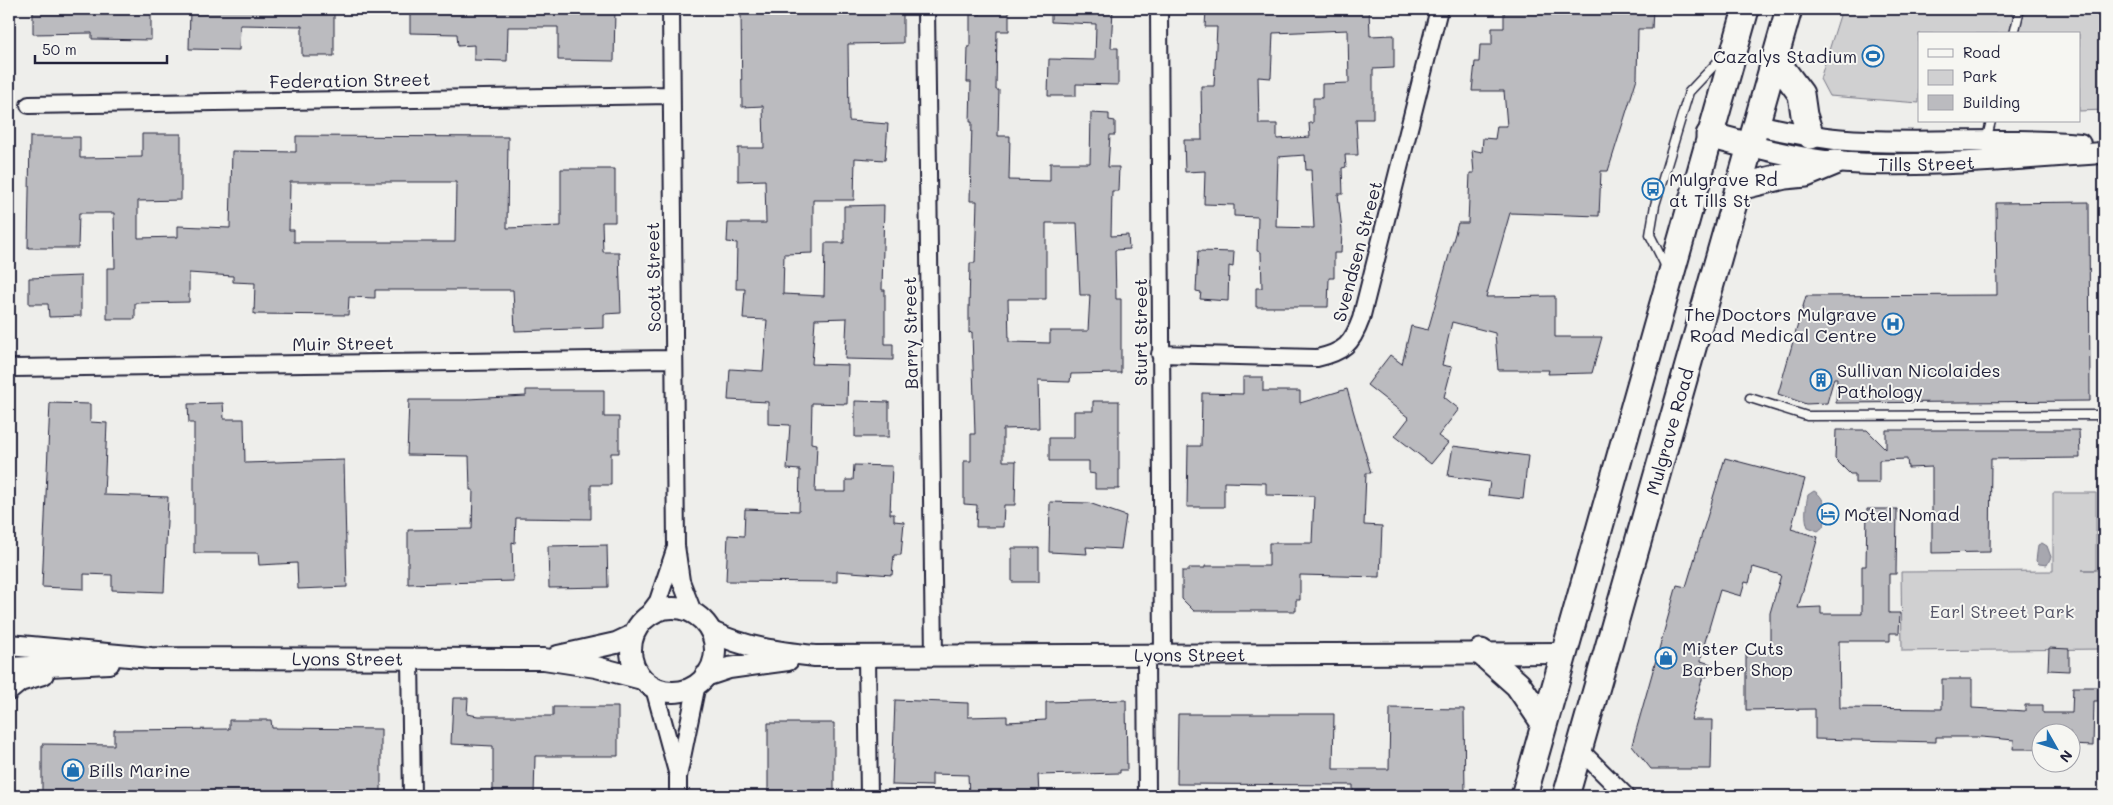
<svg xmlns="http://www.w3.org/2000/svg" width="2113" height="805" viewBox="0 0 2113 805" font-family="Mali,sans-serif">
<rect width="100%" height="100%" fill="#eeeeeb"/>
<filter id="ink" filterUnits="userSpaceOnUse"><feTurbulence type="fractalNoise" baseFrequency=".02" numOctaves="2"/><feDisplacementMap in="SourceGraphic" scale="10" xChannelSelector="R" yChannelSelector="G"/><feConvolveMatrix kernelMatrix="1 2 1 2 8 2 1 2 1" color-interpolation-filters="sRGB"/></filter>
<g filter="url(#ink)">
<path fill="#d0d0d1" stroke="#797986" d="M1842 9H2104V110L2079 111V34H1919V103L1829 96 1820 79Z
M2053 493H2096V570H2082H2104V649L1902 651 1901 572 2053 571Z"/>
<path fill="#a7a7af" stroke="#727281" d="M1814 491C1827 497 1831 524 1818 531L1808 527C1804 518 1806 504 1808 495Z
M2042 543 2047 546 2051 557 2047 565 2039 564 2036 561 2038 545Z"/>
<path fill="#bbbbbf" stroke="#22223b" fill-rule="evenodd" d="M33 9H151V40L92 39V33L33 34Z
M190 9H334V56H302V26L240 25 239 50 189 49Z
M410 9H615L614 61 558 60V27H508L507 61 474 60V45L458 46 457 34 410 33Z
M818 9H903V43L848 44 849 121 888 124 885 160 855 158 854 200H813V253L784 254 783 294 824 296 825 243H844V206L884 205 882 290H885V344H893V360L845 359 847 318 815 319 812 364 848 365 847 404 812 403 811 443 817 444 815 492H846V480H853L854 465 892 466 890 514H894V521L904 522 901 555H894L892 575 837 571V582L726 581 728 535 744 536 745 509 799 511 800 470 787 469 790 425 768 424V402L728 400 730 369 763 371 767 320 743 319 745 289H736L737 243 727 242 728 223H766L765 180 738 181V148H764L763 106 742 107 741 11Z
M982 9H1009V31H997L996 90H999L998 136H1010L1009 180 1050 181V163H1090L1091 113 1109 114V120L1115 121V135H1110L1108 167H1119L1118 191H1112L1111 236 1128 235 1129 249 1115 250 1116 299H1121V373L1071 374 1070 382 1038 381 1039 428 1003 429V461H1016L1015 505H1004L1003 527H976L977 505 964 504V461H971V434H975L972 332 969 333V310L970 263H975L977 201H970L972 122H970L971 82H967L968 47H970V14H981ZM1046 223H1077L1080 295H1090L1088 331H1050V343L1009 342 1008 299H1046Z
M1051 9H1113L1111 48H1118V85L1076 84V96H1048L1049 59 1095 60 1096 24 1051 22Z
M1206 9H1369L1370 36 1394 35V68L1373 69V119H1356L1358 155H1345L1346 167 1342 168 1343 194H1338L1342 230 1341 253H1334V278H1329L1328 307H1256V288H1262L1261 252 1257 251 1258 217 1234 216V205L1204 204 1205 171 1185 172 1184 140H1202L1201 86H1214L1217 27H1205ZM1348 30 1349 83 1322 84V98H1313V123H1309L1310 137 1277 139V124H1259L1258 77 1271 78 1273 33ZM1305 155 1306 170H1311L1314 228 1276 227 1278 157Z
M1504 9H1653L1652 29H1638L1637 78 1608 171H1601L1599 216 1510 213 1486 297 1555 296V337H1602L1592 373 1548 374 1549 370H1498L1495 333 1452 322 1442 365 1452 367 1444 397 1459 409 1438 436 1448 443 1431 464 1395 436 1409 418 1367 385 1390 355 1402 364 1411 326 1428 330 1458 223H1468L1470 173H1474L1472 150 1482 152 1483 138 1495 139 1497 126H1507L1504 91H1472L1475 62H1479L1480 45H1492V28H1504Z
M142 134H181V200L138 201V238L178 237V226L230 228 232 151 296 152V136L508 137 507 228 561 226V169H615V222H602L603 252H619L621 313 604 314V328L515 331 513 290H375V298L349 297 348 315 254 314 255 283 233 282V276L189 273V302L135 303V319H107V268H115L114 213H79L78 248H28L30 137H80V158L142 157ZM290 182H456L455 242H294V230H289Z
M2089 202 2090 401 1836 403 1837 378H1834L1827 403 1806 404 1778 394 1806 296 1997 295 1996 203Z
M1198 251 1234 252 1233 267 1229 266 1228 301 1200 299 1201 292 1196 291Z
M81 276V316L49 317 48 304H29V278Z
M1243 377H1263V391H1300V403L1347 389 1371 473H1366L1364 525 1382 526 1380 577 1300 575V600H1296V611H1194L1182 599V571H1189V568H1205V566H1269V543H1312L1314 496 1266 495V483L1224 482V507H1187L1188 446H1201L1202 393 1243 394Z
M526 390H604V417H619V453H611V485H591V519L516 518 515 543 512 542 513 581 408 584V530L472 529 473 490H470L469 456 407 455 409 400H468V399L526 396Z
M855 401 889 402V437H855Z
M1093 401H1119V489H1095V474L1089 473V461H1049V438H1074V411H1093Z
M50 403 90 404V422L107 423 104 495 168 497 164 592 112 590V575L84 574V589L42 587Z
M223 403 224 419H244L245 463 344 460 347 587 298 589 297 563 259 565 258 553H194V423H189L188 404Z
M1836 430H1867L1886 449V430H2079L2080 458 1991 459 1990 552 1932 553V467L1908 468 1907 459 1879 460V483H1855V474H1850L1835 459Z
M1453 446 1528 456 1523 499 1488 495 1490 482 1448 476Z
M1725 458 1805 479 1791 529 1818 537 1798 608 1821 607V614H1862V566H1866L1867 509H1897L1896 574H1889V613H1900L1899 633H1890V641H1839L1840 708 1942 709V679H1972V708L2025 711V705H2043V713H2072L2073 687H2098V701H2094L2093 746 2070 745V732H2040V749H2013L2014 740 1982 737H1936V742L1815 739V709L1746 710V653H1770V613L1781 575 1753 567 1749 583 1745 582 1741 596 1720 590 1702 652 1701 661 1711 664 1707 677 1703 676 1691 720H1712L1711 769H1651L1632 745 1677 585 1686 587Z
M1050 502 1089 503 1126 516 1121 549 1086 547 1087 554 1049 552Z
M607 545 608 587 549 588 548 546Z
M1012 548H1039V582H1012Z
M2049 648 2069 649V671L2048 670Z
M453 698H468L467 714 478 716H553V707H618V756H535L534 796H493V746L451 744Z
M895 700 968 703V717L1007 716V722L1046 720V702L1126 700 1127 770H1120V773L1038 775 1039 796H969L968 775 932 774V786L892 785Z
M1390 708 1464 709 1465 796H1353V785L1177 784 1178 714H1334L1333 769H1389Z
M229 720H271L272 728 381 729V796H42V744L114 745V730L229 729Z
M768 723H834V796H768Z"/>
<g fill="none" stroke-linecap="round" stroke-linejoin="round">
<g stroke="#22223b" stroke-width="11">
<path id="service" d="M2014 34 2020 9
M1986 141 1991 121
M1667 269 1650 235 1655 205 1689 92 1725 54
M1750 398 1807 416 2104 415"/>
</g>
<g stroke="#22223b" stroke-width="20">
<path id="minor" d="M671 9 676 546 681 581 693 612
M926 9 934 657
M1159 9 1163 654
M29 105 671 95
M1160 354 1317 358C1344 352 1352 344 1361 319L1439 9
M13 368 674 359
M646 617 658 601 675 550
M1146 655 1147 796
M867 657 869 796
M410 659 412 796
M654 688 677 772
M1579 749 1626 796
M678 796V777L697 684"/>
</g>
<g stroke="#22223b" stroke-width="24">
<g id="tertiary">
<path d="M1756 125C1786 131 1816 138 1847 140 1924 145 2002 137 2080 144"/>
<path id="s1" d="M1750 146C1778 152 1807 160 1835 162 1925 169 2015 158 2104 153"/>
<circle cx="673" cy="650" r="42"/>
<path id="s2" d="M712 632C746 648 777 652 815 656L1564 653"/>
<path id="s3" d="M9 645 151 658 544 659 596 667 642 679"/>
<path d="M558 656 616 643 633 635"/>
<path d="M9 668 109 663"/>
<path d="M705 676 729 668 788 660"/>
<path d="M9 690 20 681 43 674"/>
</g>
</g>
<g stroke="#22223b" stroke-width="29">
<g id="primary">
<path d="M1775 59 1801 94 1804 115 1811 136"/>
<path d="M1709 135 1750 146"/>
<path d="M1739 187 1785 176 1806 174 1835 162"/>
<path d="M1481 652 1518 685 1544 723"/>
<path d="M1524 796 1746 9"/>
<path id="s4" d="M1566 796 1789 9"/>
</g>
</g>
<use href="#service" stroke="#f6f6f2" stroke-width="8"/>
<use href="#minor" stroke="#f6f6f2" stroke-width="16"/>
<use href="#tertiary" stroke="#f6f6f2" stroke-width="20"/>
<use href="#primary" stroke="#f6f6f2" stroke-width="25"/>
</g>
</g>
<defs>
<g id="stadium-ring" transform="scale(1.125)"><circle r="9.5" fill="#f6f6f2" stroke="#1f6fb2" stroke-width="1.5"/><path d="M0-5a6.5 5 0 1 0 0 10a6.5 5 0 1 0 0-10ZM-3.5-1.8h7v3.6h-7Z" fill="#1f6fb2"/></g>
<g id="bus-ring" transform="scale(1.125)"><circle r="9.5" fill="#f6f6f2" stroke="#1f6fb2" stroke-width="1.5"/><path d="M-5-6H5V4H4V6H2V4H-2V6H-4V4H-5ZM-3.5-4V0h7V-4ZM-3.5 1.2v1.5H-2V1.2ZM2 1.2v1.5H3.5V1.2Z" fill="#1f6fb2"/></g>
<g id="hospital-ring" transform="scale(1.125)"><circle r="9.5" fill="#f6f6f2" stroke="#1f6fb2" stroke-width="1.5"/><path d="M-5-5h3v3.5h4V-5h3V5h-3V1.5h-4V5h-3Z" fill="#1f6fb2"/></g>
<g id="building-ring" transform="scale(1.125)"><circle r="9.5" fill="#f6f6f2" stroke="#1f6fb2" stroke-width="1.5"/><path d="M-4-6H4V6H1V3H-1V6H-4ZM-2.5-4.3h1.7v1.8h-1.7ZM.8-4.3h1.7v1.8H.8ZM-2.5-1h1.7V.8h-1.7ZM.8-1h1.7V.8H.8Z" fill="#1f6fb2"/></g>
<g id="hotel-ring" transform="scale(1.125)"><circle r="9.5" fill="#f6f6f2" stroke="#1f6fb2" stroke-width="1.5"/><path d="M-6-4.5h1.5V1H6V5H4.5V3h-9V5H-6ZM-4 0a1.8 1.8 0 1 1 3.6 0ZM.5 0V-2.5h3Q6-2.5 6 0Z" fill="#1f6fb2"/></g>
<g id="shop-ring" transform="scale(1.125)"><circle r="9.5" fill="#f6f6f2" stroke="#1f6fb2" stroke-width="1.5"/><path d="M-5-2.5h2.3a2.7 3.5 0 0 1 5.4 0H5L5.5 6h-11ZM-1.5-2.5h3a1.5 2.3 0 0 0-3 0Z" fill="#1f6fb2"/></g>
</defs>
<g fill-rule="evenodd">
<use href="#stadium-ring" x="1873" y="56"/>
<use href="#bus-ring" x="1653" y="189"/>
<use href="#hospital-ring" x="1893" y="324"/>
<use href="#building-ring" x="1821" y="380"/>
<use href="#hotel-ring" x="1828" y="514"/>
<use href="#shop-ring" x="1666" y="658"/>
<use href="#shop-ring" x="73" y="770"/>
</g>
<g text-anchor="middle" dominant-baseline="central" stroke-width="4" stroke-linejoin="round" paint-order="stroke">
<g font-size="18" fill="#22223b" stroke="#f6f6f2" text-anchor="start">
<text x="1857" y="56" text-anchor="end">Cazalys Stadium</text>
<text x="1669" y="179">Mulgrave Rd<tspan x="1669" dy="21">at Tills St</tspan></text>
<text x="1877" y="314" text-anchor="end">The Doctors Mulgrave<tspan x="1877" dy="21">Road Medical Centre</tspan></text>
<text x="1837" y="370">Sullivan Nicolaides<tspan x="1837" dy="21">Pathology</tspan></text>
<text x="1844" y="514">Motel Nomad</text>
<text x="1682" y="648">Mister Cuts<tspan x="1682" dy="21">Barber Shop</tspan></text>
<text x="89" y="770">Bills Marine</text>
</g>
<g font-size="18" fill="#22223b" stroke="#f6f6f2">
<text transform="translate(350 80) rotate(-1)">Federation Street</text>
<text stroke="none"><textPath href="#s1" startOffset="178">Tills Street</textPath></text>
<text transform="translate(1357 251) rotate(-75)">Svendsen Street</text>
<text transform="translate(653 277) rotate(-91)">Scott Street</text>
<text transform="translate(1140 332) rotate(-90)">Sturt Street</text>
<text transform="translate(910 333) rotate(-91)">Barry Street</text>
<text transform="translate(343 343) rotate(-1)">Muir Street</text>
<text stroke="none"><textPath href="#s4" startOffset="379">Mulgrave Road</textPath></text>
<text stroke="none"><textPath href="#s2" startOffset="481">Lyons Street</textPath></text>
<text stroke="none"><textPath href="#s3" startOffset="339">Lyons Street</textPath></text>
</g>
<g font-size="18" fill="#565668" stroke="#f6f6f2">
<text x="2002" y="611">Earl Street Park</text>
</g>
</g>
<rect width="2113" height="805" fill="none" stroke="#f6f6f2" stroke-width="30"/>
<rect x="15" y="15" width="2083" height="775" fill="none" stroke="#22223b" stroke-width="2" filter="url(#ink)"/>
<rect x="1918" y="32" width="162" height="90" fill="#f6f6f2" stroke="#a1a1a9"/>
<rect x="1928" y="49" width="25" height="8" fill="#f6f6f2" stroke="#a1a1a9"/>
<text x="1963" y="58" font-size="15" fill="#22223b">Road</text>
<rect x="1928" y="70" width="25" height="15" fill="#d0d0d1" stroke="#a1a1a9"/>
<text x="1963" y="82" font-size="15" fill="#22223b">Park</text>
<rect x="1928" y="95" width="25" height="15" fill="#bbbbbf" stroke="#a1a1a9"/>
<text x="1963" y="108" font-size="15" fill="#22223b">Building</text>
<g transform="translate(2056 748) rotate(129)"><circle r="24" fill="#f6f6f2" stroke="#a1a1a9"/>
<path d="M0-4L9 19L0 12L-9 19Z" fill="#1f6fb2"/>
<text y="-8" font-size="14" font-weight="bold" text-anchor="middle" fill="#22223b">N</text>
</g>
<path d="M35 55v8h132v-8" fill="none" stroke="#22223b" stroke-width="2.5"/>
<text x="42" y="55" font-size="15" fill="#22223b" stroke="#f6f6f2" stroke-width="4" paint-order="stroke">50 m</text>
</svg>
